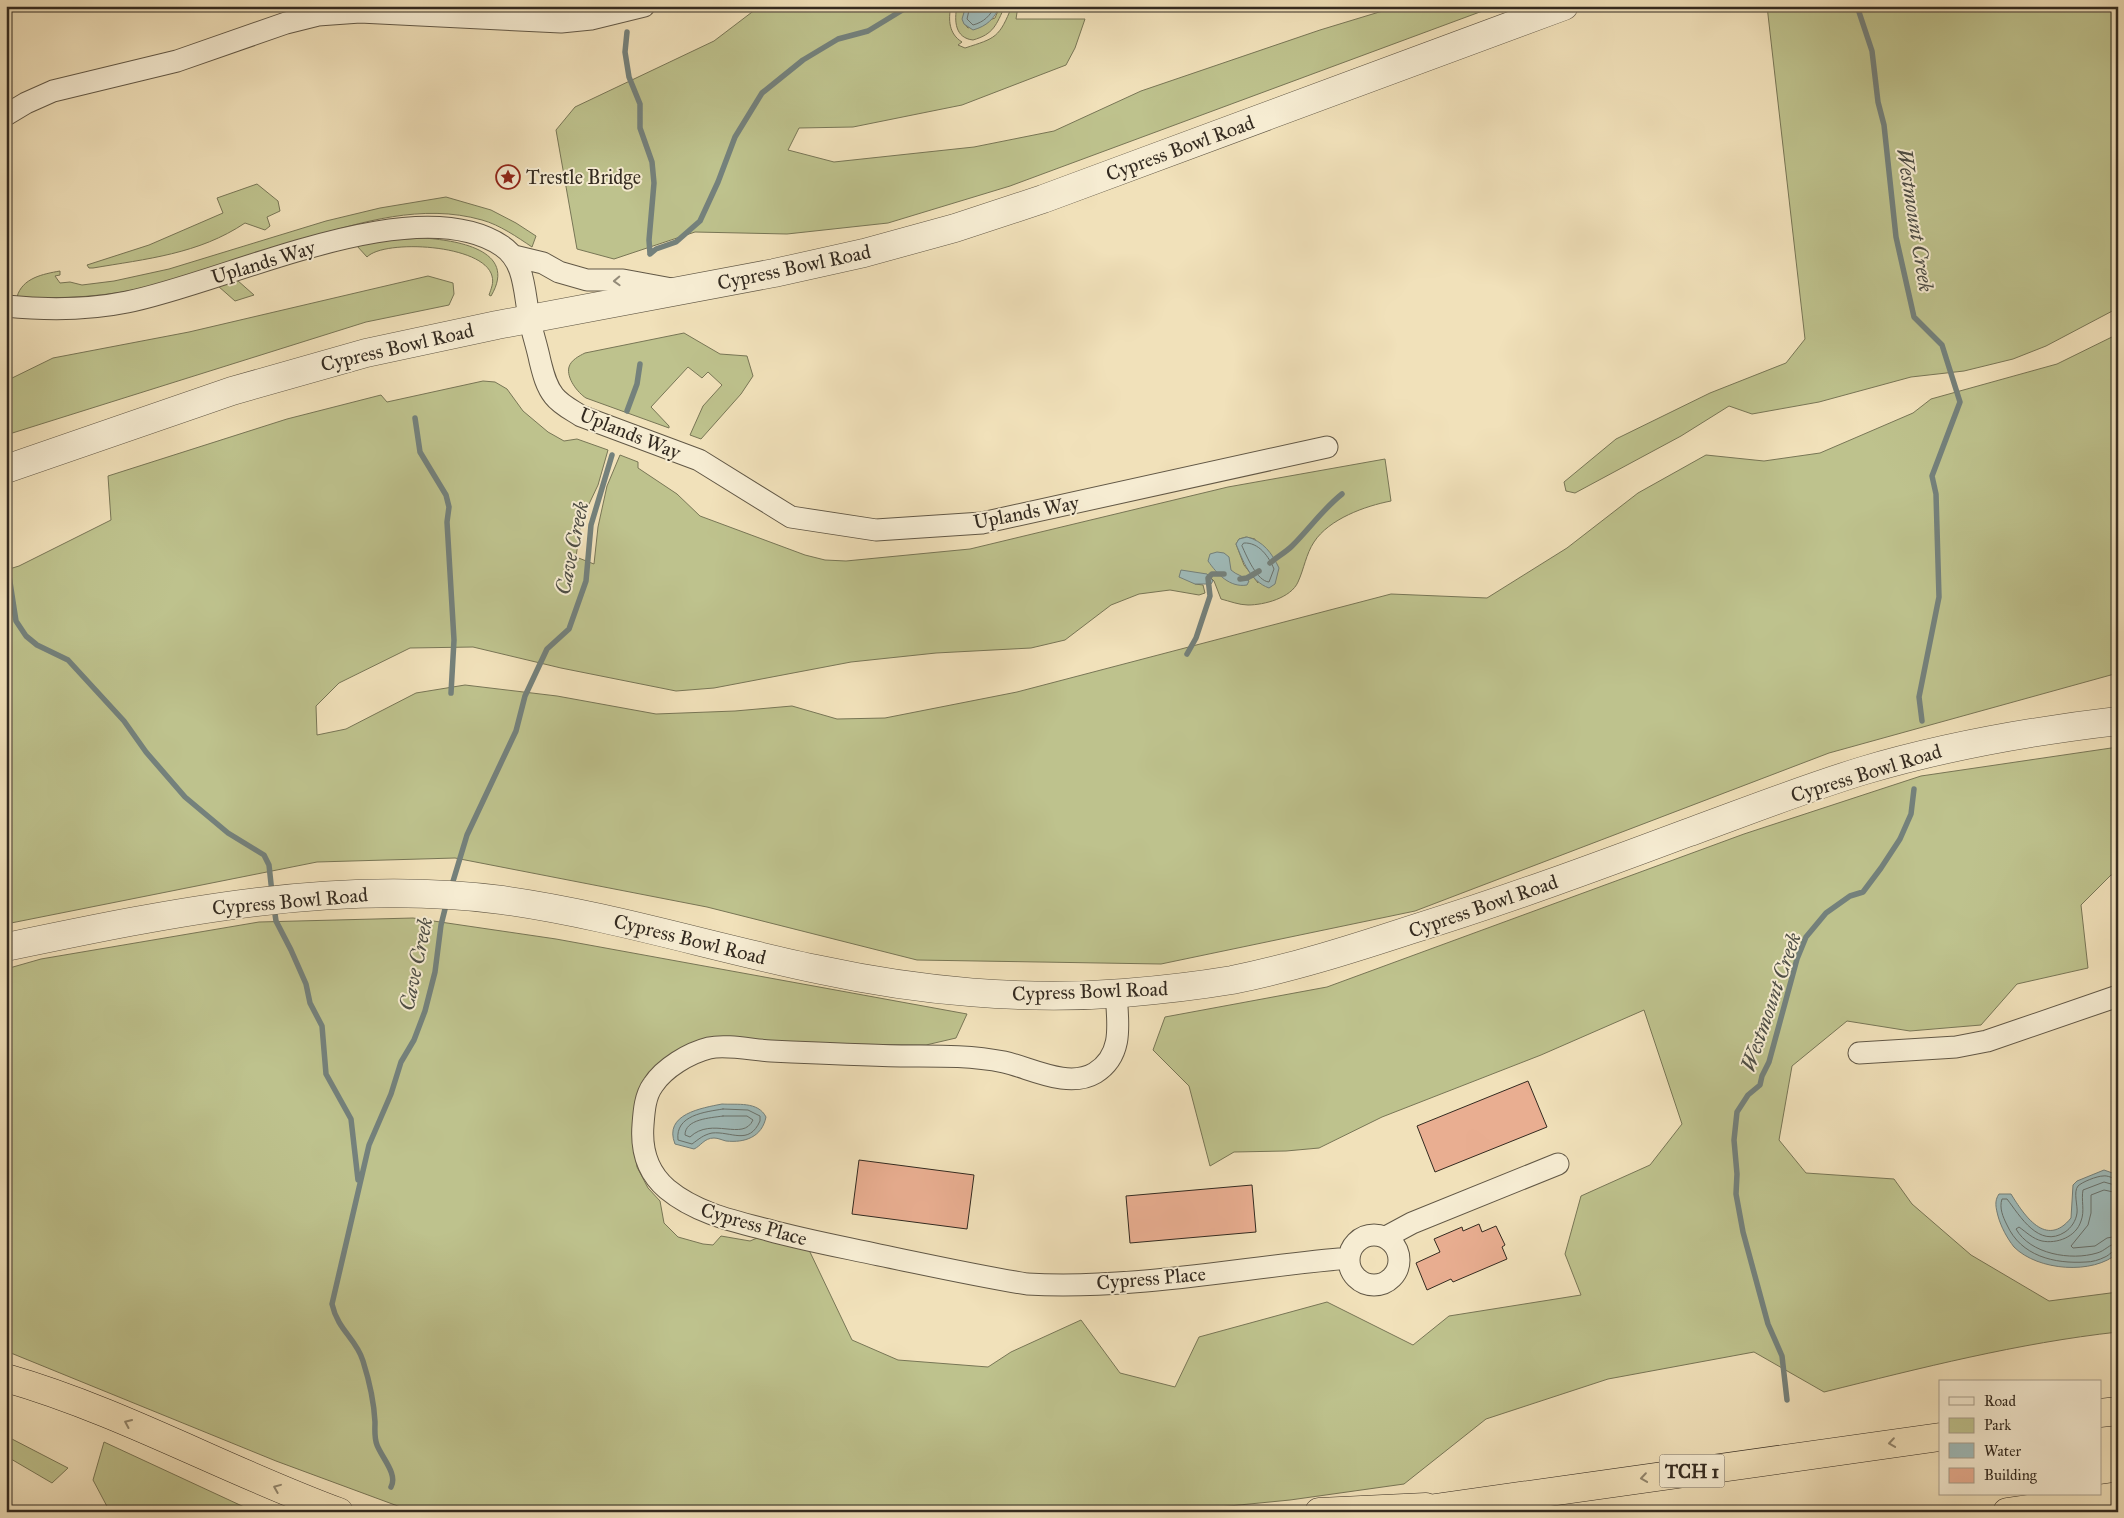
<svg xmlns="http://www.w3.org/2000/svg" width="2124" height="1518" viewBox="0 0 2124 1518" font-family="'IM FELL Great Primer',serif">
<rect width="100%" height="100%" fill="#f1e1ba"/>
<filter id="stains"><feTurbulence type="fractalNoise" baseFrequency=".004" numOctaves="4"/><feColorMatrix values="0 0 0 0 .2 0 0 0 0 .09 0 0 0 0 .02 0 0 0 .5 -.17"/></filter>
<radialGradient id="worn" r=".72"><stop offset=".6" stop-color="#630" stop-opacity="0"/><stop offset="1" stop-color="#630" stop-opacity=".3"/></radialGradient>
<path fill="#bec28d" stroke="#787656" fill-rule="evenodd" d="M760 6H951C948 20 949 34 962 42L958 45 965 48C996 38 999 38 1012 6H1018L1016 19H1085L1075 48 1066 65 962 105 853 127 799 128 788 150 834 162 974 147 1054 131 1141 91 1320 30 1399 6H1496L1010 186 888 223 787 234 695 232 614 259 577 249 556 130 575 107 714 41Z
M957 6H966C963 15 961 21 968 28L995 18 1000 6H1005C996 25 994 34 973 40 955 38 954 21 957 6Z
M1767 6H2118V308L2046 346 2013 359 1964 371 1911 377 1819 402 1752 414 1729 406 1681 436 1575 493 1566 491 1564 482 1616 439 1710 393 1786 363 1805 339Z
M257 184 278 201 280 211 267 217 270 226 265 230 245 223C199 254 146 259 93 268H89L87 265 149 245 223 213 217 198Z
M446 197 491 210 516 223 536 236 532 247C517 237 500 225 482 220 422 203 362 222 304 239 254 255 204 273 152 286 107 297 64 299 17 297 22 278 43 274 60 271V275L55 276 60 283 70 282 82 285 114 281 169 269 326 221 380 208Z
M423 238C454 240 519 249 491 296L489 295C491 289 494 283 492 276 484 244 384 239 367 257L357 246 388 240Z
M428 276 453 283 454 294 449 305 366 322 6 435V381L53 358 189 332Z
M237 280 254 295 235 301 218 286Z
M684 333 720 354 747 356 753 376 741 394 701 439 690 435 703 406 722 385 708 372 702 378 688 367 651 407 669 426V428L586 398C578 393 566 378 569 367 571 360 579 356 585 353Z
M2118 334V673L1829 753 1415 911 1161 964 917 960 707 907 455 858 317 862 6 924V570L19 566 111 520 108 476 287 419 381 395 387 402 483 381 495 382 507 389 523 411 548 432 564 441 577 439 608 450 598 485 581 521 576 557 594 564 598 527 607 486 620 455 638 462V468L677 494 700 516 805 555 825 560 846 561 970 549 1228 487 1385 459 1391 501C1365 506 1329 519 1314 542 1306 554 1304 569 1298 582 1291 598 1264 605 1248 605 1239 605 1229 601 1221 599L1214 581 1207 574 1195 584 1203 585 1205 593 1199 595 1170 590 1139 594 1111 605 1065 640 1031 648 936 653 851 662 714 688 676 691 561 668 473 647 410 648 339 683 316 706 317 735 346 729 416 693 465 685 557 696 656 714 735 711 792 706 837 719 885 718 1017 692 1391 594 1487 598 1567 548 1638 493 1706 455 1764 461 1820 453 1913 413 1931 399 2057 364ZM1246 537 1255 539 1258 583 1244 565 1236 544 1239 539Z
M2118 747V875H2111L2081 905 2088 968 2017 984 1981 1025 1910 1031 1847 1021 1792 1066 1779 1140 1806 1173 1894 1179 1912 1204 1971 1255 2049 1301 2118 1292V1332C2018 1343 1921 1368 1824 1392L1754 1352 1608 1379 1486 1419 1404 1484 1290 1500 1168 1512H414L276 1461 6 1351V969L41 959 259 922 413 918 556 939 967 1014 956 1038 926 1045 825 1044 753 1041 655 1071 634 1149 637 1167 648 1188 660 1201 664 1223 678 1237 703 1244 713 1245 721 1236 750 1241 762 1236 809 1250 852 1340 898 1360 988 1367 1011 1352 1081 1320 1120 1373 1175 1387 1199 1337 1327 1302 1413 1345 1449 1316 1581 1295 1565 1254 1581 1196 1650 1165 1682 1124 1644 1010 1541 1055 1382 1117 1319 1148 1286 1151 1234 1152 1210 1166 1189 1086 1153 1050 1165 1017 1327 987 1744 834 1921 776Z
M6 1437 10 1438 68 1468 52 1483 11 1459H6Z
M104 1442 255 1512H110L93 1480Z"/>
<path fill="#9fbbba" stroke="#74817c" d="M966 6H1000C994 19 987 26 973 30L964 24 962 19Z
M1247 537C1263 541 1272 553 1279 568L1275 584 1269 588C1250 581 1243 561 1236 544L1239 539Z
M1217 552 1224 553 1229 557 1231 570C1236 575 1244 576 1249 581L1247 585C1230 588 1217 574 1208 561L1210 554Z
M1181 570 1207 574 1213 581 1211 584H1195L1179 577Z
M722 1104C737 1105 758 1101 766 1117 762 1137 745 1143 726 1141 722 1140 718 1138 714 1138 704 1138 701 1146 694 1149L675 1144C663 1114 702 1108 722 1104Z
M2104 1170 2118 1175V1253C2093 1275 2038 1271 2014 1247 2007 1238 2001 1227 1998 1216 1996 1208 1994 1201 1999 1194H2011C2024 1215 2046 1249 2071 1218L2073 1185 2077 1181Z"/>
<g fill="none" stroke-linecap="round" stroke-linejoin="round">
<path stroke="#69726d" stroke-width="1" d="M970 6 967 19 973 25C984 22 990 16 995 6
M1244 543C1259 542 1269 557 1274 569L1269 582C1257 581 1247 557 1242 546Z
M723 1109 748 1110 760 1116V1121C749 1146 731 1131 712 1133 703 1135 699 1139 692 1144L678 1140C675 1115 705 1112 723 1109Z
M723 1116H747L753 1120C743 1142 712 1116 690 1137L685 1135C685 1119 710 1118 723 1116Z
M2118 1179C2113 1179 2108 1175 2103 1176 2097 1176 2082 1182 2078 1186 2073 1192 2078 1206 2077 1213 2076 1221 2071 1228 2065 1232 2039 1249 2020 1216 2007 1199H2002C1999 1208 2003 1217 2007 1225 2021 1256 2054 1264 2086 1262 2092 1262 2099 1260 2105 1257 2110 1255 2112 1250 2118 1250
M2118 1186 2104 1182 2083 1190C2081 1200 2085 1211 2081 1221 2076 1237 2057 1244 2042 1241 2033 1239 2026 1232 2019 1227L2016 1229C2030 1254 2071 1261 2097 1253 2105 1251 2109 1244 2118 1243
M2118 1193 2104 1190 2091 1195V1213L2088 1225 2071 1246 2073 1248 2095 1246 2107 1238 2118 1236"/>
<path stroke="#74817c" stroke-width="5.5" d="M1857 6 1872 51 1878 102 1884 125 1896 237 1914 317 1942 345 1960 402 1932 476 1936 494 1939 597 1919 697 1922 721
M627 32 625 52 629 77 640 104V128L652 162 654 183 649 240 650 254
M650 254 656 249 676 242 700 221 718 182 735 137 762 93 803 60 838 39 868 31 909 6
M627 411 637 384 640 364
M415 418 420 452 446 495 449 507 447 522 454 640 451 693
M6 534 7 563 16 621 26 636 37 645 68 660 124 721 146 752 185 797 228 833 264 855 269 865 272 893
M1270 563C1277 557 1286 552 1292 546 1310 528 1323 509 1342 494
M1240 579 1247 578 1259 571
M1187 654 1196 638 1210 596 1208 578 1212 574H1224
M451 888 467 835 516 731 525 696 547 649 569 629 586 581 591 525 612 455
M274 907 276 921 291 950 306 984 310 1003 322 1026 326 1074 351 1119 358 1180
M2115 1174 2118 1169
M1787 1400 1782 1356 1768 1324 1743 1232 1736 1194 1737 1174 1734 1140 1737 1112 1748 1095 1760 1085 1762 1076 1769 1062 1797 959 1806 937 1826 913 1850 896 1863 892 1881 868 1900 839 1911 814 1914 789
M391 1487C398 1474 382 1458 377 1445 374 1437 375 1430 375 1422 374 1402 369 1380 363 1361 356 1338 338 1331 332 1304L369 1145 391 1094 401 1062 414 1040 425 1011 435 972 441 925 447 901"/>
</g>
<path fill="#e9ae91" stroke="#332a20" d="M1528 1081 1547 1127 1435 1172 1417 1126Z
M859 1160 974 1175 967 1229 852 1214Z
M1252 1185 1256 1232 1130 1243 1126 1196Z
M1479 1224 1482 1232 1496 1226 1505 1245 1502 1247 1507 1259 1453 1282 1451 1279 1427 1290 1416 1263 1440 1252 1434 1239 1462 1227 1463 1231Z"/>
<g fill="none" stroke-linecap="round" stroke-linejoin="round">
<g stroke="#625846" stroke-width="23">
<path id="minor" d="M6 115 26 103 53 91 177 61 286 23 318 15 360 12 561 22 591 19 644 6
M514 256 543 263 559 272 587 280H623L672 289
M6 306C45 310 88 310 127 302 222 284 415 187 502 246 525 261 524 292 529 317 532 332 537 346 540 361 543 373 546 386 554 396 561 405 572 410 581 416L699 460 791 517 876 530 982 523 1327 447
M1116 994C1118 1023 1124 1055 1095 1073 1068 1089 1031 1068 1004 1062 970 1055 935 1056 901 1056 857 1055 814 1053 771 1051 753 1050 726 1044 709 1048 689 1053 664 1068 653 1085 645 1096 644 1111 643 1125 641 1150 647 1172 667 1189 696 1213 733 1221 768 1230 804 1240 842 1247 879 1255 928 1265 977 1276 1027 1284 1135 1290 1242 1267 1349 1258
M1859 1053 1956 1047 1987 1041 2118 996
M1349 1260a25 25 0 1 1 50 0a25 25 0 1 1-50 0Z
M1386 1237 1412 1223 1558 1164"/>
</g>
<g stroke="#625846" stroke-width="29">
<path id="tertiary" d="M6 469 232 391 366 353 497 325 774 273 864 253 955 228 1043 199 1564 6
M6 947C169 913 335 878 502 900 610 915 714 948 821 970 918 991 1025 1001 1124 993 1160 990 1196 986 1232 980 1292 968 1352 949 1410 930 1504 901 1596 867 1687 833 1745 812 1803 789 1862 771 1946 746 2031 731 2118 721"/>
</g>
<g stroke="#332a20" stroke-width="29">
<path id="motorway" d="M6 1378C121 1411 227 1471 339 1512
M2100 1413 2118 1411
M1319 1512 1426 1507
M1407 1512 1940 1437
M2007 1512 2118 1496"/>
</g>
<use href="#minor" stroke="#f6ecd2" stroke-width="21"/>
<use href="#tertiary" stroke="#f6ecd2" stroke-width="28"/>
<use href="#motorway" stroke="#f1e1ba" stroke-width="28"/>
</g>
<defs><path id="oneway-chevron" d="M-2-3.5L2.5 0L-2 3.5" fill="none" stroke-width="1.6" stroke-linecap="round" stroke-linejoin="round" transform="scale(1.25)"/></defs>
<use stroke="#948b79" href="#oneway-chevron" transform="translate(617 281) rotate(178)"/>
<g stroke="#92866d">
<use href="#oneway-chevron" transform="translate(128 1423) rotate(-156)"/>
<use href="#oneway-chevron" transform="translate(1892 1443) rotate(172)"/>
<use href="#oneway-chevron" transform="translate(1644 1478) rotate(172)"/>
<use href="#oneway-chevron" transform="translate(277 1488) rotate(-158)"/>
</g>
<defs>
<g id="sight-ring" transform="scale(1.25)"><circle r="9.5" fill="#f6ecd2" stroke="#8f2418" stroke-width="1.5"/><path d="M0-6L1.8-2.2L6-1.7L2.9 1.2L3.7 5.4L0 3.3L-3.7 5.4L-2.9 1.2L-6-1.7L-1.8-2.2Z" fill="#8f2418"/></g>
</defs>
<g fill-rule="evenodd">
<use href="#sight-ring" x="508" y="177"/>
</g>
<g text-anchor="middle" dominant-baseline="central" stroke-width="4" stroke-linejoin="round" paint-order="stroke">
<rect fill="#f6ecd2" stroke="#6e6455" stroke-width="1" x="1659.5" y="1454.5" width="65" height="33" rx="4"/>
<g font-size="19" font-weight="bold" fill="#332a20">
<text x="1692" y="1471">TCH 1</text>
</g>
<g font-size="20" fill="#332a20" stroke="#f6ecd2">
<text transform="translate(1180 148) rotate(-20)">Cypress Bowl Road</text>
<text transform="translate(263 262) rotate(-17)">Uplands Way</text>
<text transform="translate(794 267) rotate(-12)">Cypress Bowl Road</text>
<text transform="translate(397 347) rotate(-13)">Cypress Bowl Road</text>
<text transform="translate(630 433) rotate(22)">Uplands Way</text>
<text transform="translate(1026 512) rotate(-11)">Uplands Way</text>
<text transform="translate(1866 773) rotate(-17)">Cypress Bowl Road</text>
<text transform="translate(290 901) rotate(-5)">Cypress Bowl Road</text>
<text transform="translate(1483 906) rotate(-19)">Cypress Bowl Road</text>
<text transform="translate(690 939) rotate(14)">Cypress Bowl Road</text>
<text transform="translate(1090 991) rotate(-2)">Cypress Bowl Road</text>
<text transform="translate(754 1224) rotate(16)">Cypress Place</text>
<text transform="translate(1151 1278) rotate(-5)">Cypress Place</text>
</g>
<g font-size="20" fill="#332a20" stroke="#f6ecd2" text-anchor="start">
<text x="526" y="177">Trestle Bridge</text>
</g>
<g font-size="21" font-style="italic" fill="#4e4e46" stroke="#f6ecd2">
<text transform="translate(1915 220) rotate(81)">Westmount Creek</text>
<text transform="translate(572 548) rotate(-78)">Cave Creek</text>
<text transform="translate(416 964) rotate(-78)">Cave Creek</text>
<text transform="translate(1771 1002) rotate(-71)">Westmount Creek</text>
</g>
</g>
<rect width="2124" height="1518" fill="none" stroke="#f1e1ba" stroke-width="25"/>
<rect x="8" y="8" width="2109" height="1503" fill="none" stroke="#332a20" stroke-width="2.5"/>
<rect x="12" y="12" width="2099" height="1493" fill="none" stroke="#332a20"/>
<rect x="1939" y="1380" width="162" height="115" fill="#f6ecd2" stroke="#a89e8b"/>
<rect x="1949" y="1397" width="25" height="8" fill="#f6ecd2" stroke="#a89e8b"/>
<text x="1984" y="1406" font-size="15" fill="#332a20">Road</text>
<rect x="1949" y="1418" width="25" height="15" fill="#bec28d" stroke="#a89e8b"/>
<text x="1984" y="1430" font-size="15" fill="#332a20">Park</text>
<rect x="1949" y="1443" width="25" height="15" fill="#9fbbba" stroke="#a89e8b"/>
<text x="1984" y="1456" font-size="15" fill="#332a20">Water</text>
<rect x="1949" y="1468" width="25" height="15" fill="#e9ae91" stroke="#a89e8b"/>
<text x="1984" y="1480" font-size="15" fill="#332a20">Building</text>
<rect width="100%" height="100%" filter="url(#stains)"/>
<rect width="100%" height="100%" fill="url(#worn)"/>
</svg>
